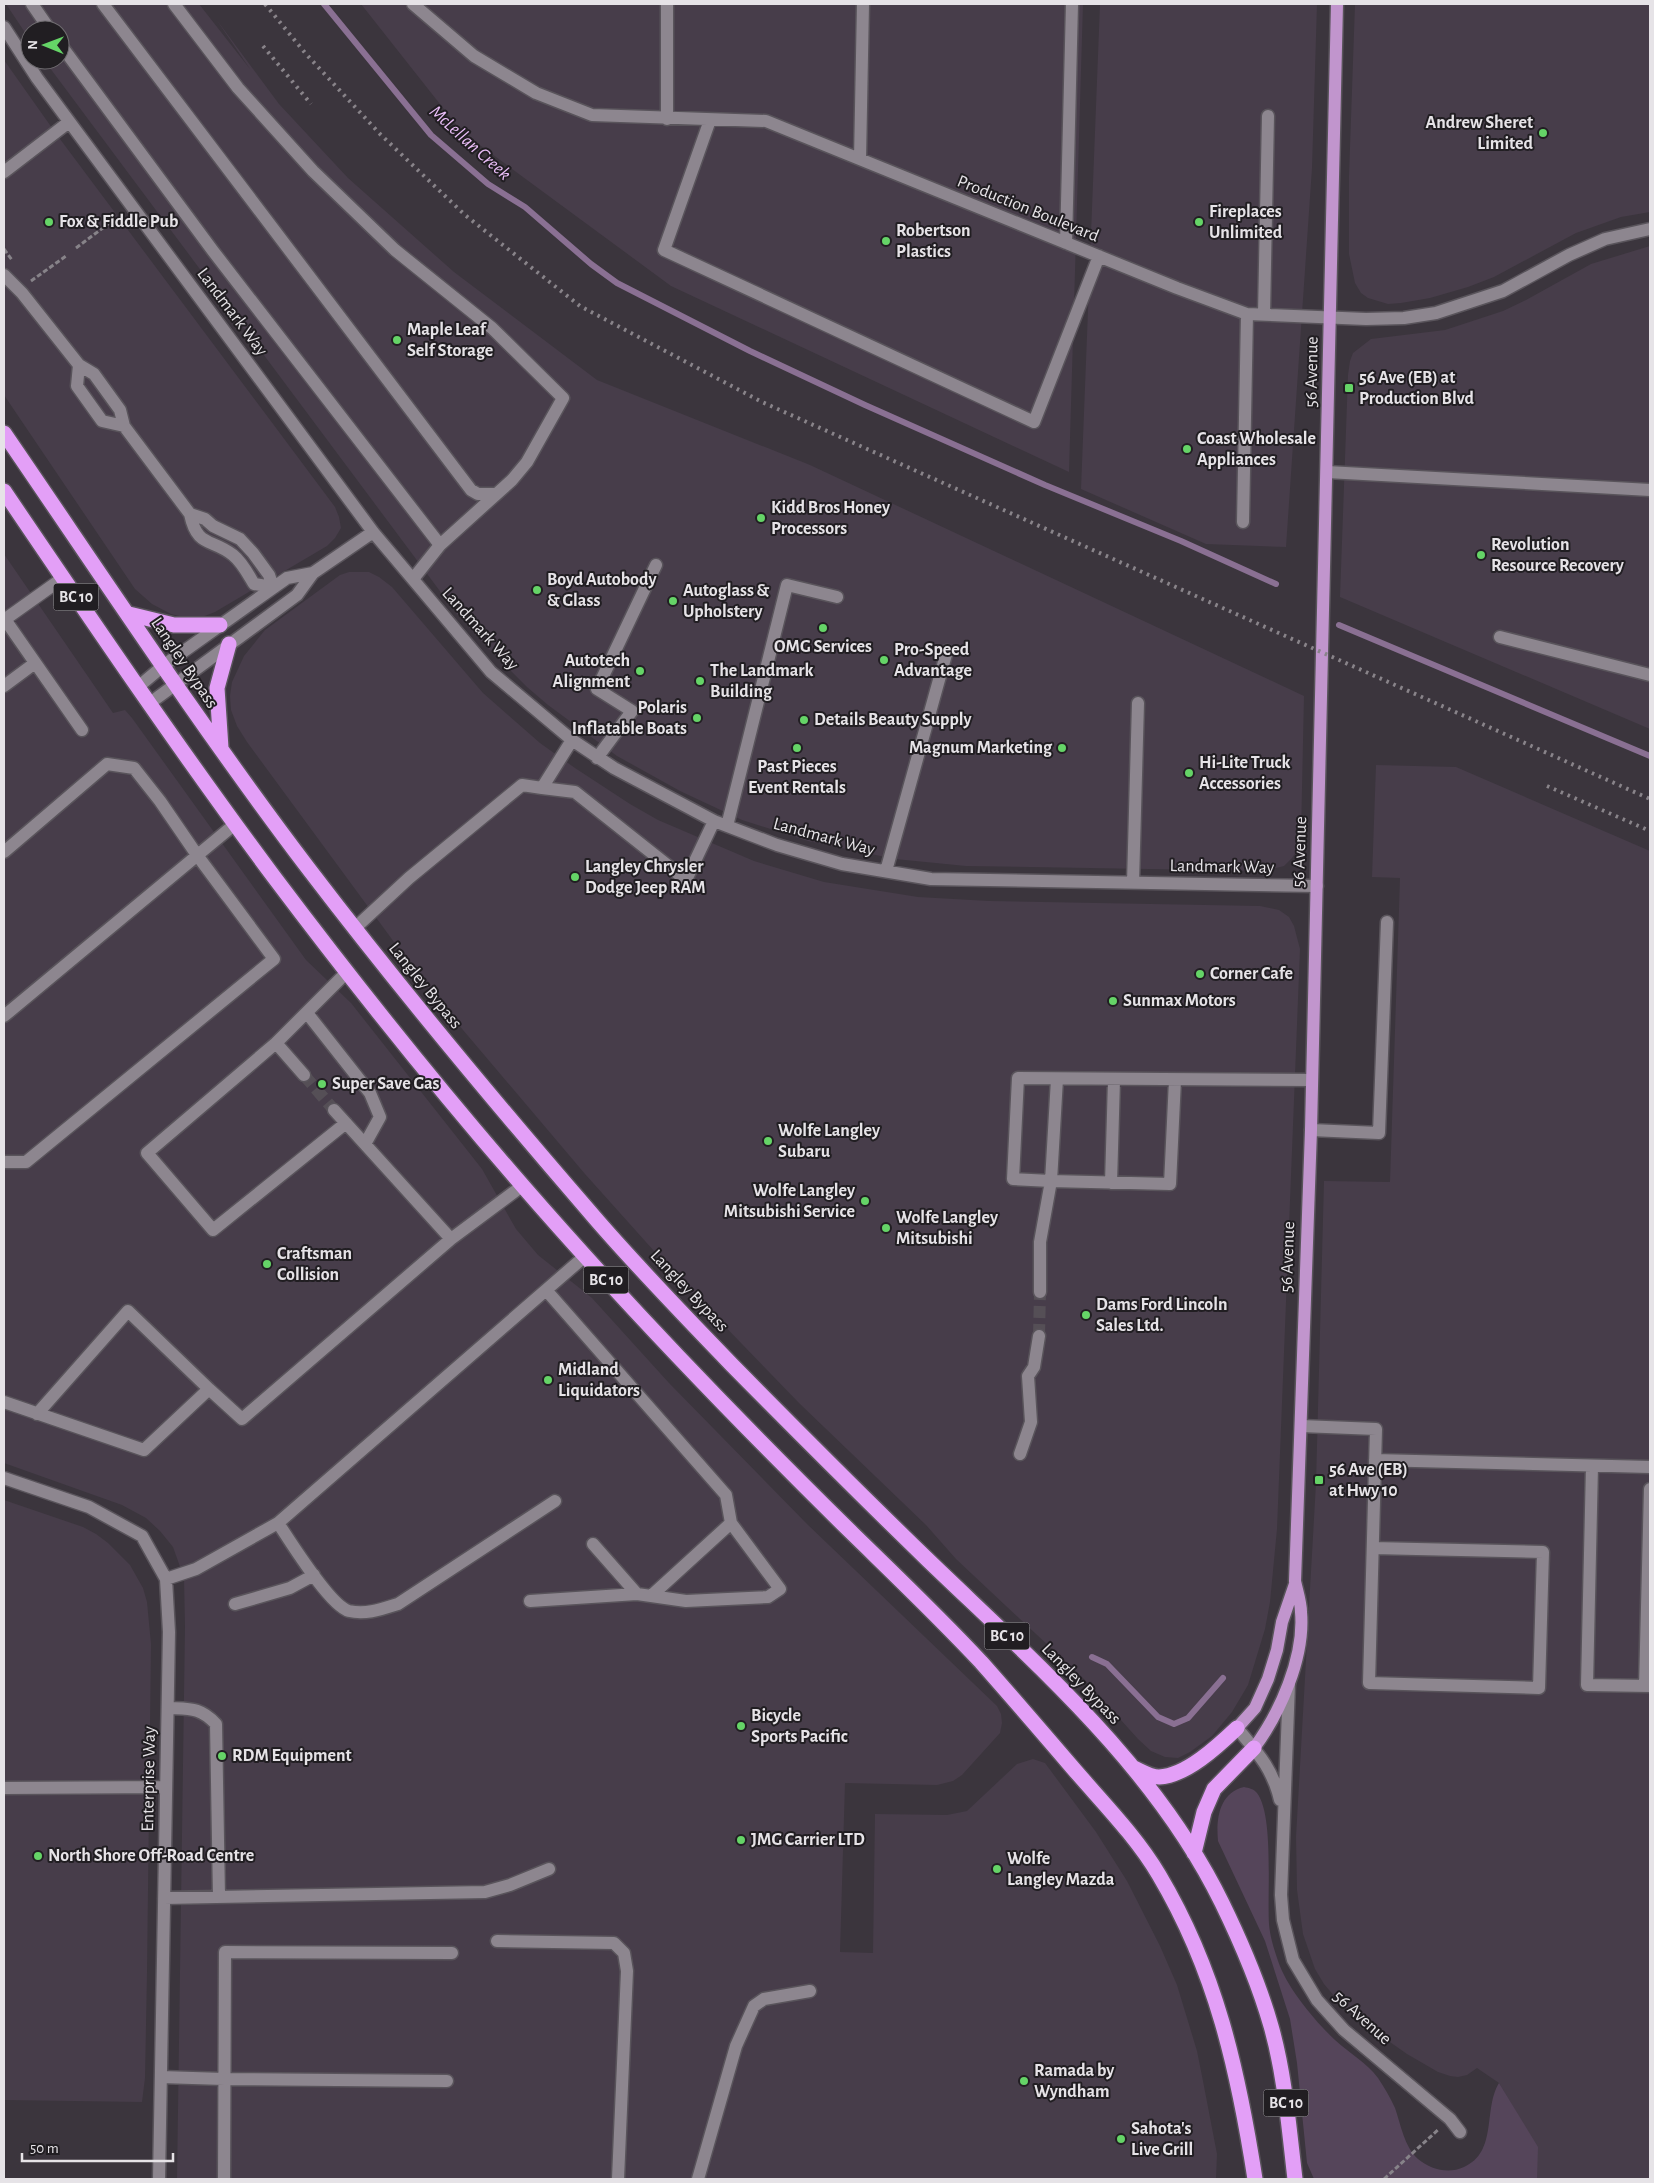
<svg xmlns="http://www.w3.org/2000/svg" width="1654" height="2183" viewBox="0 0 1654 2183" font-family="'Alegreya Sans',sans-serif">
<rect width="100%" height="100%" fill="#3b353d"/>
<path fill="#473d4a" d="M6 4H199L250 69 216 19 279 104 348 178 454 272 597 380 810 465 1304 696 1301 835 1298 849 1292 858 1284 866 1264 871 966 866 895 859 808 841 742 820 680 791 617 756 548 705 527 687 488 648 457 614 44 60H60V30H30V40Z
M361 4H1083L1069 472 671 286 462 132Z
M1100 4H1317L1312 168 1286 547 1206 544 1081 489Z
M1355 4H1650V212L1621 217 1576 233 1494 277 1468 287 1430 298 1401 303 1388 304 1368 298 1361 293 1355 283 1349 254V176Z
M4 60 57 135 335 507 339 517 341 528 335 538 327 546 215 612 202 617 187 618 171 614 152 604 135 589 4 395Z
M1650 246V729L1340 597 1348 375 1350 361 1353 353 1371 339 1445 330 1503 311 1526 300 1591 264Z
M4 554 113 713 125 710 132 718 306 960 351 1003 482 1169 516 1229 538 1255 592 1298 669 1383 807 1524 997 1706 1001 1714 1002 1723 1000 1733 962 1775 953 1781 937 1785 845 1783 840 1952 873 1953 875 1814 947 1815 967 1811 1017 1764 1033 1759 1045 1763 1096 1832 1127 1881 1160 1946 1177 1985 1197 2051 1203 2081 1217 2154 1216 2179H177L185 1626 184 1578 173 1547 160 1531 146 1518 122 1505 4 1463Z
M349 572H369L379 577 392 587 483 693 540 743 575 768 630 804 658 820 754 861 824 882 918 897 989 901 1260 906 1279 910 1289 917 1294 926 1300 949 1277 1529 1270 1602 1265 1629 1248 1685 1232 1712 1212 1736 1190 1752 1178 1758 1165 1757 1151 1751 1138 1739 1084 1679 956 1559 926 1525 799 1403 680 1280 585 1174 430 991 247 742 237 726 231 710 230 696 232 682 244 656 265 630 340 575Z
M1376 765 1456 767 1650 851V2179H1537V2147L1499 2083 1477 2068 1467 2075 1458 2077 1450 2076 1438 2072 1407 2054 1360 2021 1341 2004 1324 1984 1315 1969 1303 1934 1297 1890 1296 1837 1316 1483 1324 1181 1390 1182 1400 878 1372 877Z
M4 1500 83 1527 96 1534 108 1543 130 1565 143 1588 147 1602 151 1644 147 1973 145 2078 142 2102 4 2100Z"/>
<path fill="#55455a" d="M1244 1787C1249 1788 1254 1789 1257 1793 1274 1815 1267 1894 1269 1924 1270 1937 1274 1949 1278 1961 1287 1988 1315 2021 1335 2040 1349 2053 1367 2063 1378 2078 1384 2087 1390 2097 1395 2108 1401 2125 1404 2146 1418 2159 1431 2170 1449 2174 1464 2167 1498 2152 1483 2109 1499 2083L1538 2147 1537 2179H1314L1307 2163 1297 2063 1290 2019 1265 1941 1218 1841C1216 1819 1219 1793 1244 1787Z"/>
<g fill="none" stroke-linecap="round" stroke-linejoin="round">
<path stroke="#8a7093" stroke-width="6" d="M324 4 431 135 488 184 525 207 591 264 617 283 750 351 865 405 1045 485 1181 541 1276 584
M1339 625 1650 756
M1092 1657 1107 1664 1158 1717 1174 1724 1188 1718 1223 1678"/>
<path stroke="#554f56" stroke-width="12" stroke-dasharray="12 6" stroke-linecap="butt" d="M304 1075 334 1110
M1039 1336 1040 1292"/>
<g stroke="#59545b" stroke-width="15">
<path id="minor" d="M32 4 50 30
M103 4 471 490 478 494H496
M174 4 238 88 313 171 395 250 492 328 563 398 527 462 512 480 440 545 413 579
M413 4 474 56 536 93 592 115 766 121 1177 288 1247 314 1366 319 1404 318 1436 313 1503 291 1569 255 1605 239 1650 229
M667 4V119
M4 27 37 78 373 532 491 672 572 740 614 768 714 821 777 845 842 864 931 879 1317 886
M60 44 213 251 440 545
M710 120 664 250 1034 422 1099 256
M860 159 863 4
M4 172 69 122
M1066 243 1072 4
M4 275 22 293 79 365 94 374 120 410 124 426 190 514C197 548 212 538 233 555 242 562 248 574 254 584L273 587 269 575 253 553 240 539 213 526 205 519 190 514
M1264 314 1268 116
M79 365 77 386 102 421 124 426
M1327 472 1650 490
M1243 522 1247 314
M4 618 82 730
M4 620 63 578
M1500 637 1650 675
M4 686 35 663
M138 687 163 666 287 578 313 573
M150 703 297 595 313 573 373 532
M597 758 632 711 597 689 656 565
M542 788 575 792 686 880 714 821
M727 826 787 585 837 597
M4 852 107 764 134 768 160 801 197 855 274 959 26 1162H4
M886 871 947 651
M1133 883 1138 703
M355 928 409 878 522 785 542 788 572 740
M307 1013 370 1093 380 1117 365 1144
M4 1016 235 824
M276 1043 147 1153 213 1230 346 1123
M304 1075 276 1043 347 972
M1057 1079 1051 1181 1013 1179 1018 1078 1311 1080
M334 1110 451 1239 522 1186
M1311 1130 1379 1133 1387 922
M1111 1183 1114 1080
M546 1290 726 1495 731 1523 780 1589 768 1597 686 1601 637 1594 593 1544
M1040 1292V1242L1051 1181 1170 1184 1175 1080
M4 1402 144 1450 209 1389 242 1419 451 1239
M37 1414 128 1311 209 1389
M1301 1426 1376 1429 1369 1683 1539 1688 1543 1552 1373 1548
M1020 1454 1031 1422 1028 1376 1034 1367 1039 1336
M1375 1460 1650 1467
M1592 1466 1587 1685 1650 1686
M4 1478 89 1507 142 1536 166 1579 169 1632 159 2179
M278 1523C290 1541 330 1606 349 1611 366 1615 382 1609 398 1604L555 1501
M166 1579 196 1569 278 1523 584 1257
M651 1596 731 1523
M530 1601 637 1594
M235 1604 290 1588 314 1575
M1289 1684 1281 1895 1283 1920 1293 1960 1317 2000 1344 2030 1450 2119 1460 2132
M1645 1686 1650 1489
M168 1708C190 1709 200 1707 216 1724L219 1897
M1237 1728C1257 1752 1273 1769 1280 1800
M4 1788 166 1787
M164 1898 485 1892 510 1885 549 1869
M497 1941 614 1943 624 1953 627 1971 618 2179
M161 2077 224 2079 447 2081
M224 2179 225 1952 452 1953
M698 2179 736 2046 754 2006 764 1999 810 1991"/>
</g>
<g stroke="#59545b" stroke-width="15">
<path id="major" d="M1237 1728 1255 1708 1268 1679 1277 1650 1282 1622 1295 1584
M1254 1748C1280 1713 1305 1657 1301 1612 1301 1602 1297 1591 1295 1581L1311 1130 1337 4"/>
</g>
<g stroke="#59545b" stroke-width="18">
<path id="highway" d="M4 433C104 579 201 727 308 868 398 986 492 1099 589 1211 634 1264 683 1314 732 1365 797 1431 862 1496 928 1560 1036 1664 1155 1766 1222 1903 1241 1942 1259 1984 1271 2026 1285 2075 1289 2129 1295 2179
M4 491C92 621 180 751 274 877 353 982 435 1085 522 1185 627 1306 738 1421 853 1534 896 1576 940 1618 981 1662 1012 1697 1042 1732 1072 1767 1102 1802 1136 1836 1159 1875 1216 1971 1238 2070 1255 2179
M129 614 174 625H220
M221 748 217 688 229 644
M1134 1768C1141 1771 1150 1777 1159 1777 1186 1776 1218 1746 1237 1728
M1194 1853 1204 1812 1214 1789 1254 1748"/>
</g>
<path stroke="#878389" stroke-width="3" stroke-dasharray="5 2.5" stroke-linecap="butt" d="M76 248 115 219
M4 249 12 260
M31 281 66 256
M1384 2179 1439 2129"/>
<use href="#minor" stroke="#8d868f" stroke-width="12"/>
<use href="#major" stroke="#c195cd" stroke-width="12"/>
<use href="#highway" stroke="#e39ff7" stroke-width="15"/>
<path stroke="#89848a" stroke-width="4" stroke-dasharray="2.5 5" stroke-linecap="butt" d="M265 4 306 54 380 134 465 215 580 306 762 402 1650 799
M263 46 311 104
M1547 786 1650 831"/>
</g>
<g fill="#65d467" stroke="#211e22" stroke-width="2">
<circle cx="1543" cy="133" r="5"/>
<circle cx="49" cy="222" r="5"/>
<circle cx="1199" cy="222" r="5"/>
<circle cx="886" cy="241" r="5"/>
<circle cx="397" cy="340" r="5"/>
<rect x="1344" y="383" width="10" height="10" rx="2.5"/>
<circle cx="1187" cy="449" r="5"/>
<circle cx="761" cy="518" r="5"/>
<circle cx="1481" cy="555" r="5"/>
<circle cx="537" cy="590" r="5"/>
<circle cx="673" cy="601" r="5"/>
<circle cx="823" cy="628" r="5"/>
<circle cx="884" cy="660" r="5"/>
<circle cx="640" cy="671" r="5"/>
<circle cx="700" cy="681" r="5"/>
<circle cx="697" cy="718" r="5"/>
<circle cx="804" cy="720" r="5"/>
<circle cx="797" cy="748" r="5"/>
<circle cx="1062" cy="748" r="5"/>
<circle cx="1189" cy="773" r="5"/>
<circle cx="575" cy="877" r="5"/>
<circle cx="1200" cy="974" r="5"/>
<circle cx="1113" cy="1001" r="5"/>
<circle cx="322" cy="1084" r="5"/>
<circle cx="768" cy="1141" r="5"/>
<circle cx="865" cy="1201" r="5"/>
<circle cx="886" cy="1228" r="5"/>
<circle cx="267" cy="1264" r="5"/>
<circle cx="1086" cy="1315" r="5"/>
<circle cx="548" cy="1380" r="5"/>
<rect x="1314" y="1475" width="10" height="10" rx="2.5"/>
<circle cx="741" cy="1726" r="5"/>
<circle cx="222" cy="1756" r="5"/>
<circle cx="741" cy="1840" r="5"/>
<circle cx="38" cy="1856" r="5"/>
<circle cx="997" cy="1869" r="5"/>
<circle cx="1024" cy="2081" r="5"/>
<circle cx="1121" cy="2139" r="5"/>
</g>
<g text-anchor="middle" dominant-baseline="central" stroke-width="4" stroke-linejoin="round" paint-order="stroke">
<g fill="#211e22" stroke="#aba8ac" stroke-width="1">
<rect x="53.5" y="583.5" width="45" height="27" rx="4"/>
<rect x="583.5" y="1266.5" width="45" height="27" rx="4"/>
<rect x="984.5" y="1622.5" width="45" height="27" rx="4"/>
<rect x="1263.5" y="2089.5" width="45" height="27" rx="4"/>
</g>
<g font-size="16" font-weight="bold" fill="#e6e3e7">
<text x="76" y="597">BC 10</text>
<text x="606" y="1280">BC 10</text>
<text x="1007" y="1636">BC 10</text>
<text x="1286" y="2103">BC 10</text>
</g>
<g font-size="18" font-weight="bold" fill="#e6e3e7" stroke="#211e22" text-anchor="start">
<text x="1533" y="123" text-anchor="end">Andrew Sheret<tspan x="1533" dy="21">Limited</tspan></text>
<text x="1209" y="212">Fireplaces<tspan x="1209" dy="21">Unlimited</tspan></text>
<text x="59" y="222">Fox &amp; Fiddle Pub</text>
<text x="896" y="231">Robertson<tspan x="896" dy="21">Plastics</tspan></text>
<text x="407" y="330">Maple Leaf<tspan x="407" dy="21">Self Storage</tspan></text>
<text x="1359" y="378">56 Ave (EB) at<tspan x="1359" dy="21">Production Blvd</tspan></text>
<text x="1197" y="439">Coast Wholesale<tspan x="1197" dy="21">Appliances</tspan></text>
<text x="771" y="508">Kidd Bros Honey<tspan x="771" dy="21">Processors</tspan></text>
<text x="1491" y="545">Revolution<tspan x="1491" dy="21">Resource Recovery</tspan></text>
<text x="547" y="580">Boyd Autobody<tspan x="547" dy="21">&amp; Glass</tspan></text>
<text x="683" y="591">Autoglass &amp;<tspan x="683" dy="21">Upholstery</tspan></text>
<text x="823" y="647" text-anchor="middle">OMG Services</text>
<text x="894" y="650">Pro-Speed<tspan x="894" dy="21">Advantage</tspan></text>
<text x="630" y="661" text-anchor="end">Autotech<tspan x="630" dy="21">Alignment</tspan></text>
<text x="710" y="671">The Landmark<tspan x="710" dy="21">Building</tspan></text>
<text x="687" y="708" text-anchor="end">Polaris<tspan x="687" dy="21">Inflatable Boats</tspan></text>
<text x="814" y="720">Details Beauty Supply</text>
<text x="1052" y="748" text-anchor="end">Magnum Marketing</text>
<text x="1199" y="763">Hi-Lite Truck<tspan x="1199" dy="21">Accessories</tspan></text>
<text x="797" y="767" text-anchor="middle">Past Pieces<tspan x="797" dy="21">Event Rentals</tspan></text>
<text x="585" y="867">Langley Chrysler<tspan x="585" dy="21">Dodge Jeep RAM</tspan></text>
<text x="1210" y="974">Corner Cafe</text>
<text x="1123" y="1001">Sunmax Motors</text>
<text x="332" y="1084">Super Save Gas</text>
<text x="778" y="1131">Wolfe Langley<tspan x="778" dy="21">Subaru</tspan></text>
<text x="855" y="1191" text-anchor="end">Wolfe Langley<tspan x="855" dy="21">Mitsubishi Service</tspan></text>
<text x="896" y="1218">Wolfe Langley<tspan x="896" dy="21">Mitsubishi</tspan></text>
<text x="277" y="1254">Craftsman<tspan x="277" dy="21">Collision</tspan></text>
<text x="1096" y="1305">Dams Ford Lincoln<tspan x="1096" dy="21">Sales Ltd.</tspan></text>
<text x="558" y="1370">Midland<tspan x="558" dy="21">Liquidators</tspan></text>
<text x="1329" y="1470">56 Ave (EB)<tspan x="1329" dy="21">at Hwy 10</tspan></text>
<text x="751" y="1716">Bicycle<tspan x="751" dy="21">Sports Pacific</tspan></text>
<text x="232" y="1756">RDM Equipment</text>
<text x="751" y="1840">JMG Carrier LTD</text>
<text x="48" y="1856">North Shore Off-Road Centre</text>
<text x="1007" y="1859">Wolfe<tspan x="1007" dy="21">Langley Mazda</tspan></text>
<text x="1034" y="2071">Ramada by<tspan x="1034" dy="21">Wyndham</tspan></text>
<text x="1131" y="2129">Sahota's<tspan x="1131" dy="21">Live Grill</tspan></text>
</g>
<g font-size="18" fill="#e6e3e7" stroke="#211e22">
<text transform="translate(1028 209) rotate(22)">Production Boulevard</text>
<text transform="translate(232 312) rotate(53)">Landmark Way</text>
<text transform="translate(1312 372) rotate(-89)">56 Avenue</text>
<text transform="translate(480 629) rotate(48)">Landmark Way</text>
<text transform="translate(184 663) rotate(56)">Langley Bypass</text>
<text transform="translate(824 837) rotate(15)">Landmark Way</text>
<text transform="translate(1300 852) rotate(-88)">56 Avenue</text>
<text transform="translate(1222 867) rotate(1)">Landmark Way</text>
<text transform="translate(425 986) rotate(51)">Langley Bypass</text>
<text transform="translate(1288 1257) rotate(-88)">56 Avenue</text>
<text transform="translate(689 1291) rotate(47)">Langley Bypass</text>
<text transform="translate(1081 1684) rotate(46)">Langley Bypass</text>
<text transform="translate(149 1779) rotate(-89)">Enterprise Way</text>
<text transform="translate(1362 2018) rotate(42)">56 Avenue</text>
</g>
<g font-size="19" font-style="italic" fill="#eabef8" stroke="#211e22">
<text transform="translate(470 143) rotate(42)">McLellan Creek</text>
</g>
</g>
<rect width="1654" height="2183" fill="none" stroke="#e6e3e7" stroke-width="10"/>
<g transform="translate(45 45) rotate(271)"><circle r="24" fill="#211e22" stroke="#706d71"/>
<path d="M0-4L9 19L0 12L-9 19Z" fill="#65d467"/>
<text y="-8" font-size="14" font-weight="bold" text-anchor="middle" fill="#e6e3e7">N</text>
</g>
<path d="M22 2153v8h151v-8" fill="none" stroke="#e6e3e7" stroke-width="2.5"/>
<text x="30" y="2153" font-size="15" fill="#e6e3e7" stroke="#211e22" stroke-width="4" paint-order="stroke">50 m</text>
</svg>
